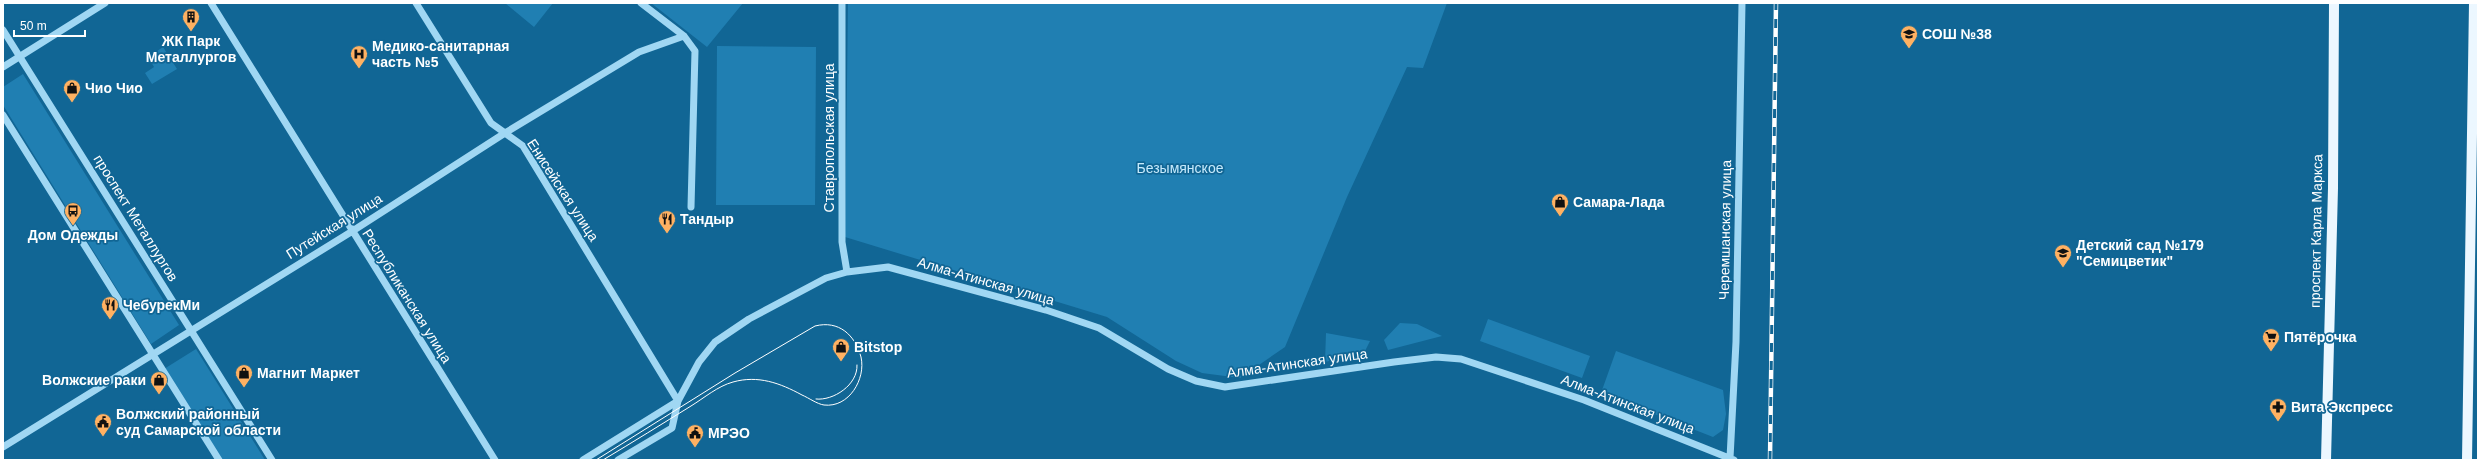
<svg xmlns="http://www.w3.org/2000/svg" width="2481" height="463" viewBox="0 0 2481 463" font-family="Arial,sans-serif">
<rect width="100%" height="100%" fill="#116695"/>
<path fill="#207fb2" d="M505 3H553L534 27Z
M651 3H743L707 47Z
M848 3H1447L1423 68 1407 67 1347 197 1285 347 1240 378 1202 373 1176 361 1107 317 845 237Z
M717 46 816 47 815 205H716Z
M163 47 177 69 152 84 145 73 154 67 148 57Z
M23 74 179 325 151 344 3 105V87Z
M1488 319 1590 356 1582 378 1480 341Z
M1400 323 1417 324 1442 336 1388 350 1384 340Z
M1326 333 1370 341 1364 353 1325 362Z
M196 349 265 460H221L164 369Z
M1616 351 1723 390 1726 414 1723 430 1713 437 1601 393Z"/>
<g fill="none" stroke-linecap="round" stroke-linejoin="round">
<path stroke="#a0d7f3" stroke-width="7" d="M211 3 495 460
M416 3 491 123 523 146 678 401
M641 3 684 36 695 51 691 207
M842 3V242L847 272
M3 30 272 460
M3 67 105 3
M3 115 219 460
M3 447 351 232 505 133 639 52 684 36
M1730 458 1736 342 1742 3
M583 460 678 401
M618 460 672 428 678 401 699 362 715 342 749 319 826 278 847 272 888 267 1046 310 1099 328 1168 369 1196 381 1225 387 1394 362 1436 357 1461 359 1584 400 1734 460"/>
<path stroke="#ecf7ff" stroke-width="10" d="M2326 460 2333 188 2334 3
M2467 460 2474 3"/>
<path stroke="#fff" stroke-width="1" d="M816 399C833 401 858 385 857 365
M596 460 735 373 815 326C839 320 855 335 861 357 866 379 849 408 824 405 817 404 809 398 802 395 780 383 758 375 733 382 718 386 704 398 691 406 662 424 633 442 603 460"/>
<g stroke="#fff" stroke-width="4.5">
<path id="rail" d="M1770 460 1776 3"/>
</g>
<use href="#rail" stroke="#116695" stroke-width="3" stroke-dasharray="9" stroke-linecap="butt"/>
</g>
<defs>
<g id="building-pin" transform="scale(0.9)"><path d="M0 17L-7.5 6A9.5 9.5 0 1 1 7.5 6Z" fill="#ffb162" stroke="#116695"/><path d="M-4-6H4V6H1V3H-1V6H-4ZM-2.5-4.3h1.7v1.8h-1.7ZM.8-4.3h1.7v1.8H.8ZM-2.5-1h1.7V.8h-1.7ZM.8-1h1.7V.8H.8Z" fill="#111"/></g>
<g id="school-pin" transform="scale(0.9)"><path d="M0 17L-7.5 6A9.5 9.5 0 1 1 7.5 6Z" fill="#ffb162" stroke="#116695"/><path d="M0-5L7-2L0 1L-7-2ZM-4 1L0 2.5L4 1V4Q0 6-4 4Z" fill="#111"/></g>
<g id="hospital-pin" transform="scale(0.9)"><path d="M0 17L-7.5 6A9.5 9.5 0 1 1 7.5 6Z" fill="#ffb162" stroke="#116695"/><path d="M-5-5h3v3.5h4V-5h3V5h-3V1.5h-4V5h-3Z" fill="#111"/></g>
<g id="shop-pin" transform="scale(0.9)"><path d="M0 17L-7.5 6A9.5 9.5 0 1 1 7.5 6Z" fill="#ffb162" stroke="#116695"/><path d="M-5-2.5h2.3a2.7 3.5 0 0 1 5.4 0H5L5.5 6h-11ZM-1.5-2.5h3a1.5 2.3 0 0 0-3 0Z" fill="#111"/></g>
<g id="bus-pin" transform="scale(0.9)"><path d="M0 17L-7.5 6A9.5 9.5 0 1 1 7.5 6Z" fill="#ffb162" stroke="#116695"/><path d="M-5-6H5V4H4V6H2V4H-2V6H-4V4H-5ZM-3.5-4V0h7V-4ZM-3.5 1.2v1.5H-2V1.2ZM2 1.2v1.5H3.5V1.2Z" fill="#111"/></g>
<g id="restaurant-pin" transform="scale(0.9)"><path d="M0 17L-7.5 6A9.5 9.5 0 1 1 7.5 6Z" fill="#ffb162" stroke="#116695"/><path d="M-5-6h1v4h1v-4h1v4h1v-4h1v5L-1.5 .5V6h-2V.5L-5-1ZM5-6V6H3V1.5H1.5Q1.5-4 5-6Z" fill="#111"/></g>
<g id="supermarket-pin" transform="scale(0.9)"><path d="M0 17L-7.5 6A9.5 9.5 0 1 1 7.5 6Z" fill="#ffb162" stroke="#116695"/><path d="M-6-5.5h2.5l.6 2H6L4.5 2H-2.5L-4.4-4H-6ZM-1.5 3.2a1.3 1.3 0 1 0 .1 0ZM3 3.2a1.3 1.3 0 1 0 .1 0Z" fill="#111"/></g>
<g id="pharmacy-pin" transform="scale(0.9)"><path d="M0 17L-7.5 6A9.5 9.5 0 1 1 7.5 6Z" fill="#ffb162" stroke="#116695"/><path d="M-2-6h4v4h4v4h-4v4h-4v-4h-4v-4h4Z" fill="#111"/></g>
<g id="civic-pin" transform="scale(0.9)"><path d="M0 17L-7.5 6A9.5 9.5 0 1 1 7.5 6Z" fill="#ffb162" stroke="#116695"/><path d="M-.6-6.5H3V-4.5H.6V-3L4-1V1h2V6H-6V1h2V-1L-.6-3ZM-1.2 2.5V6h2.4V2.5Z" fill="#111"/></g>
</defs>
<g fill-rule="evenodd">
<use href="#building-pin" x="191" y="17"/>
<use href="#school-pin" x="1909" y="34"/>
<use href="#hospital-pin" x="359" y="54"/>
<use href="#shop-pin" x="72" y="88"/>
<use href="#shop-pin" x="1560" y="202"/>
<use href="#bus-pin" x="73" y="211"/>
<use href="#restaurant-pin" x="667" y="219"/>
<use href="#school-pin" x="2063" y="253"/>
<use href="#restaurant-pin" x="110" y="305"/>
<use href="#supermarket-pin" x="2271" y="337"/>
<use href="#shop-pin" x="841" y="347"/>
<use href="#shop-pin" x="244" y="373"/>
<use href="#shop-pin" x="159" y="380"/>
<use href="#pharmacy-pin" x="2278" y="407"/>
<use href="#civic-pin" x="103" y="422"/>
<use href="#civic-pin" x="695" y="433"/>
</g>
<g text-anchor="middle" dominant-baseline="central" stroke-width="3.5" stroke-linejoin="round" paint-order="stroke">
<g font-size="14" font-weight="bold" fill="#fff" stroke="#116695" text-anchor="start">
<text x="1922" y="34">СОШ №38</text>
<text x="191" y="41" text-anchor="middle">ЖК Парк<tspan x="191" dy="16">Металлургов</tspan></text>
<text x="372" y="46">Медико-санитарная<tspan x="372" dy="16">часть №5</tspan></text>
<text x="85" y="88">Чио Чио</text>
<text x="1573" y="202">Самара-Лада</text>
<text x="680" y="219">Тандыр</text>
<text x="73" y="235" text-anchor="middle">Дом Одежды</text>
<text x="2076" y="245">Детский сад №179<tspan x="2076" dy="16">"Семицветик"</tspan></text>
<text x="123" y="305">ЧебурекМи</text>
<text x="2284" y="337">Пятёрочка</text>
<text x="854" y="347">Bitstop</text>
<text x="257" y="373">Магнит Маркет</text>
<text x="146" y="380" text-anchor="end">Волжские раки</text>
<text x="2291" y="407">Вита Экспресс</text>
<text x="116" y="414">Волжский районный<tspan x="116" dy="16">суд Самарской области</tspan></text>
<text x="708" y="433">МРЭО</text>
</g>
<g font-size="14" fill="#fff" stroke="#116695">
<text transform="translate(829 138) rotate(-90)">Ставропольская улица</text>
<text transform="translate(563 190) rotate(57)">Енисейская улица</text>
<text transform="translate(136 218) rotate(58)">проспект Металлургов</text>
<text transform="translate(334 226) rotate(-32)">Путейская улица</text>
<text transform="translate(1725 230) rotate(-89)">Черемшанская улица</text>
<text transform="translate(2316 231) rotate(-89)">проспект Карла Маркса</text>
<text transform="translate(986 281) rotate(16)">Алма-Атинская улица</text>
<text transform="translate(407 296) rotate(58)">Республиканская улица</text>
<text transform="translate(1297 363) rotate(-8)">Алма-Атинская улица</text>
<text transform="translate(1628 404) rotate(21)">Алма-Атинская улица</text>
</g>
<g font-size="14" fill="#c7ebfd" stroke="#116695">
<text x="1180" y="168">Безымянское</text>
</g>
</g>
<rect width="2481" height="463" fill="none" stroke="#ffffff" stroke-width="8"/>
<path d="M14 30v6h71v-6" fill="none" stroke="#ffffff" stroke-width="2"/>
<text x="20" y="30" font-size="12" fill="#ffffff" stroke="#116695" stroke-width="3" paint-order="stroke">50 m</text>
</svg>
